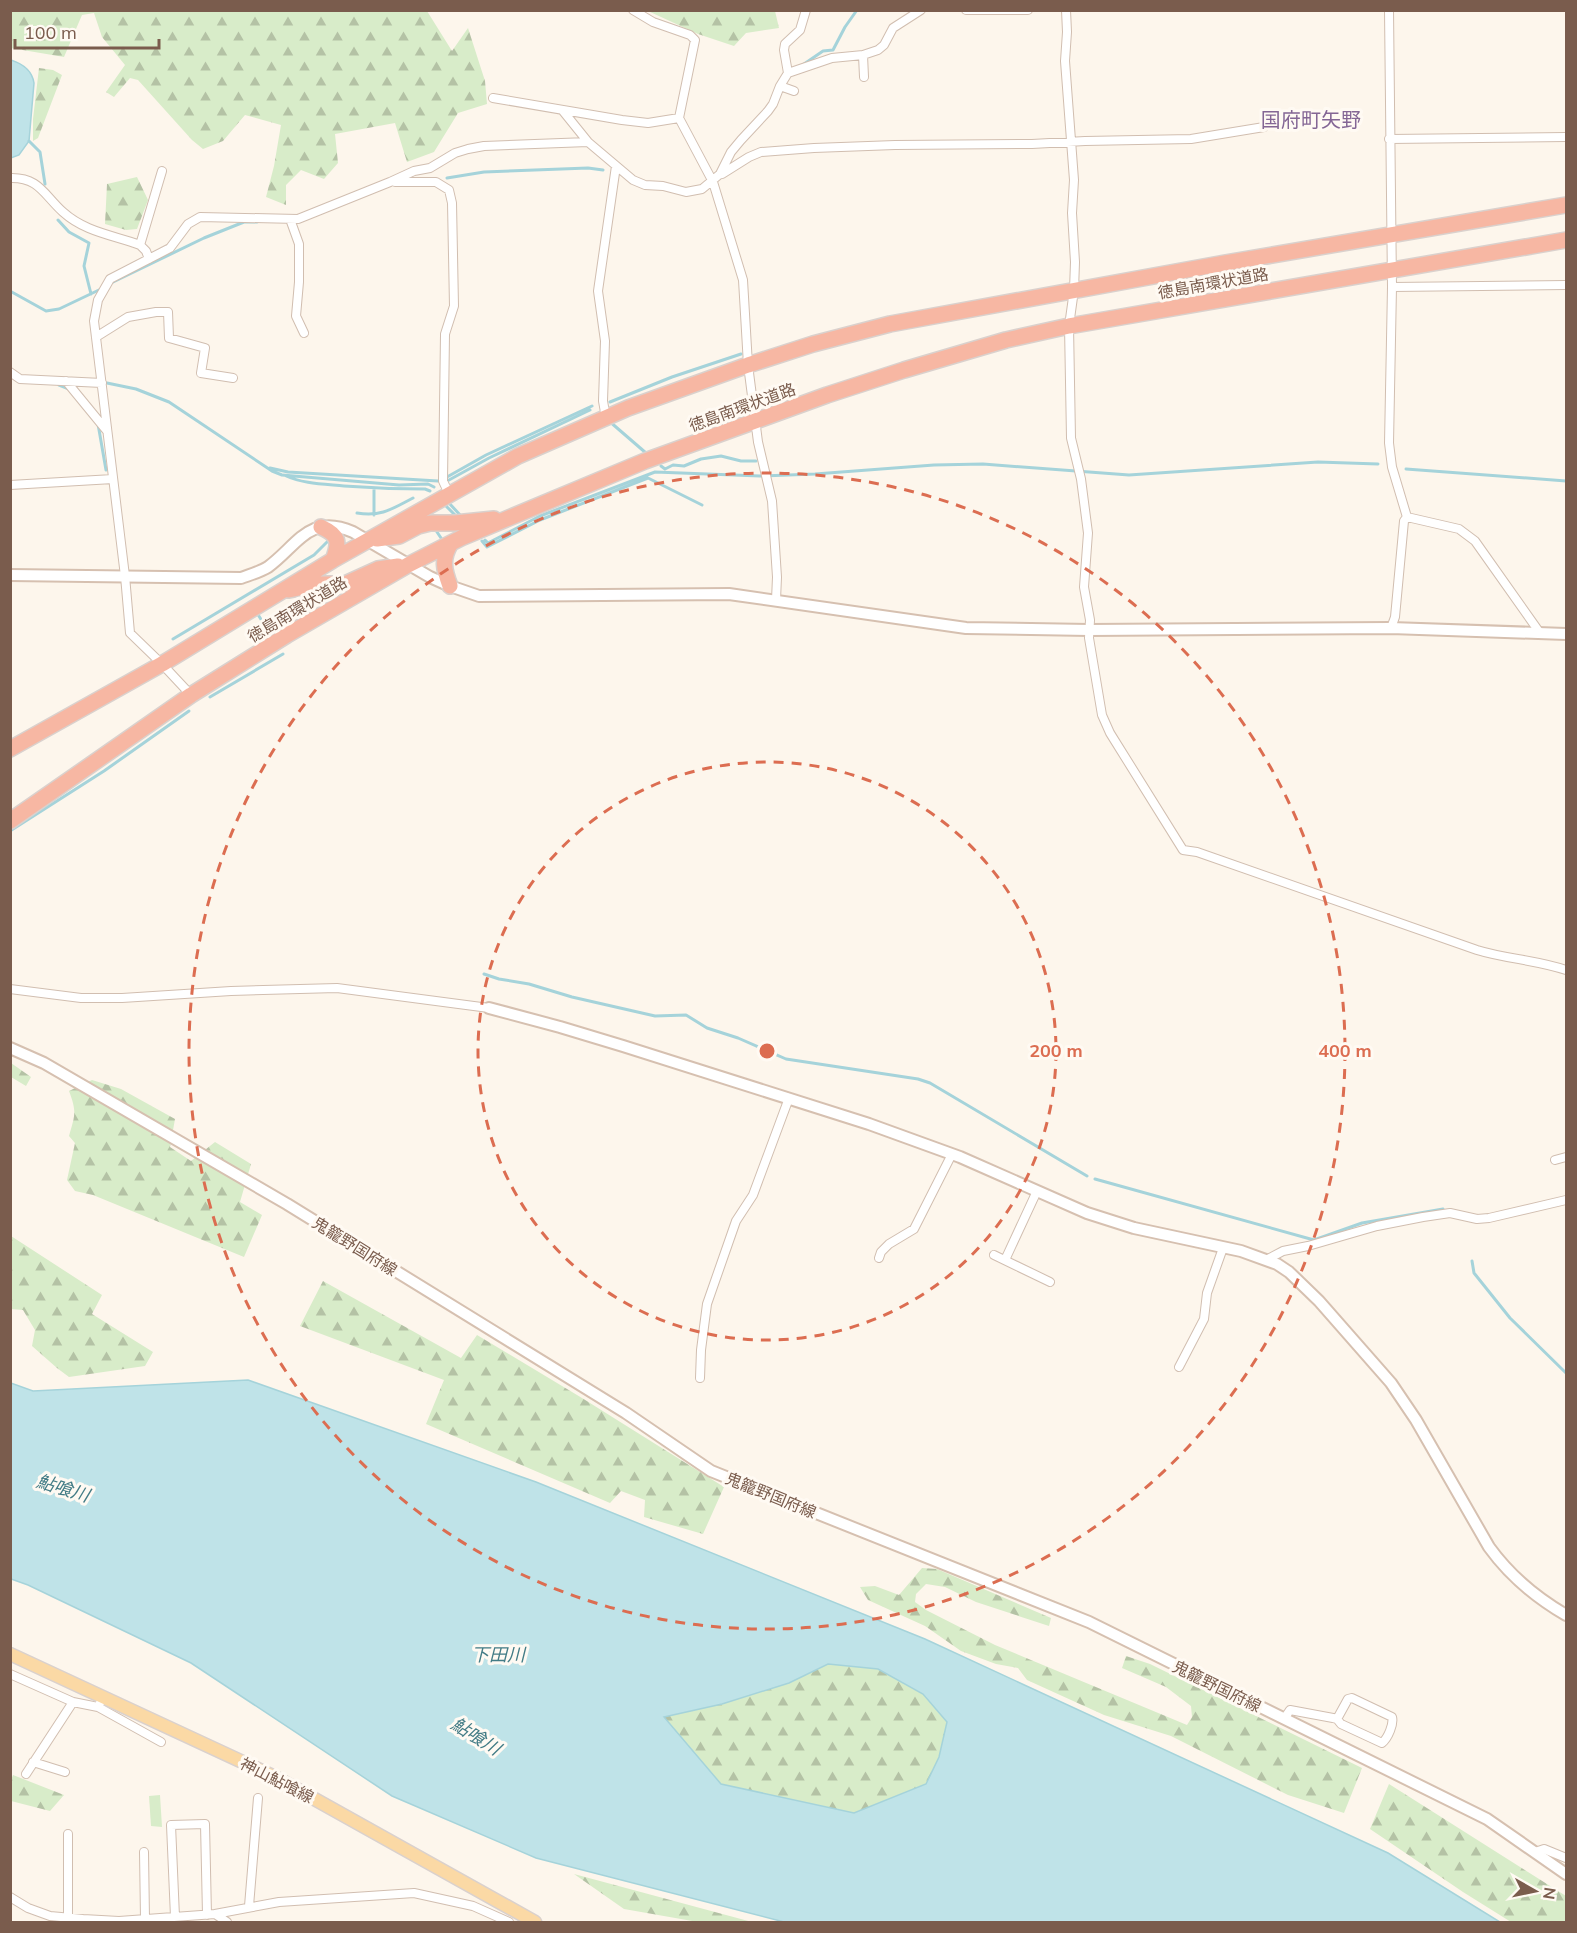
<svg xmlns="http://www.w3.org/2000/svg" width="1577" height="1933" viewBox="0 0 1577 1933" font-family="Mulish,'Noto Sans JP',sans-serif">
<defs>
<pattern id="forest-firs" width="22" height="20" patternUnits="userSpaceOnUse" patternTransform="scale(1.5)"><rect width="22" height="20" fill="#d8ecc9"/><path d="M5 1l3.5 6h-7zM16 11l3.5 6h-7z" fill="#b4c2a5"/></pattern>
</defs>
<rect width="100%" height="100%" fill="#fdf6ec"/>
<path fill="url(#forest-firs)" d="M11 10 427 11 452 51 468 28 485 81 487 104 458 113 434 152 407 162 395 123 335 134 338 163 324 179 301 170 286 185V205L266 197 274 166 281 125 245 115 223 141 203 149 192 140 138 80 130 78 114 97 106 92 125 65 102 37 94 13 82 15 64 57 11 48Z
M648 11H775L779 28 746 33 734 46 698 34Z
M39 68 53 70 62 75 38 138 33 141V119Z
M137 177 148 200 137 229 126 230 105 224 107 184Z
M11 1063 31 1077 26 1086 11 1077Z
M92 1080 121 1089 175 1119 170 1147 191 1161 215 1142 251 1164 240 1202 262 1215 244 1257 93 1195 75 1191 67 1180 75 1143 69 1136C75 1115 77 1112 69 1091Z
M11 1236 102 1295 92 1314 153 1352 145 1366 69 1377 57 1368 32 1346 35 1330 23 1310 11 1309Z
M323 1281 461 1358 477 1335 582 1398 724 1487 703 1534 644 1517 645 1500 621 1491 610 1503 426 1424 444 1380 300 1326Z
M922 1568 937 1569 1051 1618 1049 1626 976 1602 945 1587 926 1584 916 1594 915 1602 926 1610 995 1645 1187 1725 1192 1717 1191 1706 1166 1687 1122 1668 1126 1656 1150 1664 1362 1768 1344 1813 1288 1795 1171 1736 1104 1715 1027 1680 1018 1668 996 1664 961 1651 925 1626 868 1600 860 1587 875 1586 899 1595Z
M828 1664 878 1669 923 1694 947 1722 939 1757 926 1784 854 1813 720 1784 663 1717 722 1704 789 1683Z
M13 1775 64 1795 50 1811 11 1801V1780Z
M1389 1784 1566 1896V1922H1511L1463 1892 1370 1829Z
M574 1874 752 1922H698L624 1909Z"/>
<path fill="#d8ecc9" d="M160 1795 162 1827 151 1826 149 1796Z"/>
<path fill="#bfe3e8" stroke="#a5d3da" stroke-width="1.5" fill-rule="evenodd" d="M11 60C23 64 32 70 34 83L29 141 19 155 11 158Z
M248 1380 536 1482 925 1639 1388 1853 1500 1922H784L536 1858 392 1796 191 1663 28 1585 11 1579V1383L33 1391ZM828 1664 878 1669 923 1694 947 1722 939 1757 926 1784 854 1813 721 1784 664 1717 722 1704 789 1683Z"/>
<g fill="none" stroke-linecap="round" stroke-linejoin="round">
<path stroke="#a5d3da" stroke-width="3" d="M804 64 823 51 833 50 845 27 857 10
M29 141 40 152 45 184
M447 178 484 172 588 168 603 170
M58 220 69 232 89 243 84 266 91 294
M109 284 204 238 244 222H257
M10 291 46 311 59 309 101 289
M107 383 136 389 169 402 272 471 282 475 399 485 428 484 434 487
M59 385 69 389
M610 402 672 377 741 354
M609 421 646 453
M98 424 106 470
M661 466 665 469 673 465 684 466 701 459 721 456 741 461H756
M270 468 288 472 438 481
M1406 469 1566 481
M284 475C303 484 323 484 344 486 371 488 398 489 425 489L430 491
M447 477 486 455 592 406
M449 480 489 458 590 410
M374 488V515
M449 503 461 516
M445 505 457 517
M357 513C381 517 392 509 413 498
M435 529 441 538
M485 540 488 543 540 516 655 472 760 476 815 474 934 465 983 464 1129 475 1318 462 1378 464
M482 541 487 547 540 520 648 478 702 505
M257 613 272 637
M173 639 314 555 329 540
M210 697 283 654
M10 831 104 771 189 711
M484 974 499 979 529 984 572 997 655 1016 686 1015 707 1028 738 1038 786 1059 918 1079 930 1083 1087 1176
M1095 1179 1314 1240 1362 1223 1443 1209
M1472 1261 1474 1273 1510 1318 1566 1373"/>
<g stroke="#d1beb0" stroke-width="10">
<path id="street" d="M633 10 653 22 690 35 695 40 679 118 713 182 743 280 748 365 758 442 772 501 777 577 776 600
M966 10H1028
M1066 10 1067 32 1065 61 1074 180 1072 213 1075 262 1074 290 1069 326 1071 438 1081 479 1088 533 1084 587 1090 620 1089 638 1102 715 1110 733 1183 850 1197 852 1477 950C1506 959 1537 960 1566 970
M1389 10 1392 287 1389 443 1392 467 1407 517 1459 529 1475 541 1540 633
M863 55 864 77
M788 73 784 50 785 44 800 30 806 10
M780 86 794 91
M493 98 622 120 648 123 679 118
M563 111 588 142
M1389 139 1566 137
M722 174 749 157 761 152 814 148 895 145 1032 144 1085 141 1191 139 1264 127
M10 178C39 177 44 195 63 212 85 232 113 235 140 245L146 251 149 259
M395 182H436L449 190 452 203 454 306 445 334 443 481 449 494
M290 219 299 244V282L296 316 304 333
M140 245 162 171
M1392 287 1566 285
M96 337 128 317 156 312H168L169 338 205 348 201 373 233 378
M10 372 20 379 102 383
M66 381 107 431
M606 418 603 401 605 341 598 291 616 166
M10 485 113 479
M1391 628 1395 617 1404 521 1407 517
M191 695 162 664 130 633 125 576 94 321 98 300 110 279 170 248 188 224 200 217 298 219 390 182 414 171 430 168 455 153 468 149 484 146 588 142 633 180 645 185 663 186 686 192 702 189 720 174 731 152 741 140 768 111 773 104 780 86 788 73 832 58 863 55 878 50 884 45 893 28 921 10
M10 989 81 998H122L231 991 337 988 489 1008
M1555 1160 1566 1157
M994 1255 1050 1282
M879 1258 881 1252 889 1244 914 1229 952 1154
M1005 1260 1037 1191
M1266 1260 1283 1251 1308 1246 1377 1226 1423 1217 1450 1213 1477 1219 1489 1218 1566 1200
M1179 1367 1204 1319 1207 1293 1223 1248
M700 1378 701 1350 707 1304 736 1221 753 1195 789 1098
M10 1674 73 1702
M98 1707 161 1742
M1284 1719 1290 1710 1333 1718 1337 1719 1341 1724 1382 1743C1388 1738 1394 1724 1392 1717L1352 1698 1348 1699 1337 1719
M33 1762 65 1772
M26 1774 73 1702 98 1707 103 1697
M1535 1852 1544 1849 1566 1858
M10 1897 28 1908 50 1916 83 1919 119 1921 215 1914 227 1922
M249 1906 258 1798
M215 1914 279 1902 414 1893 473 1906 509 1922
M175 1917 171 1825 205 1824 207 1915
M68 1918V1834
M143 1920 145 1919 144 1852"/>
</g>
<g stroke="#d6c0b0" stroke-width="14">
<path id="secondary" d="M10 575 241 578C249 575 260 572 268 567 298 545 309 513 353 532L430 577 450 586 479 596 729 594 966 628 1089 630 1391 628 1566 634
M489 1008 560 1027 623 1046 869 1124 960 1157 1087 1213 1134 1228 1241 1251 1277 1264 1289 1272 1319 1301 1391 1383 1416 1420 1489 1547C1510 1576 1535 1597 1566 1615
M10 1048 44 1063 287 1204 626 1413 711 1471 1089 1622 1487 1819 1566 1874"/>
</g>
<g stroke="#dad1cd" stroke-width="15">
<path id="primary" d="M10 1654 275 1777 535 1922"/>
</g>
<g stroke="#dad1cd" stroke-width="18">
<path id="highway" d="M321 527C339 535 340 542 333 560
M377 539 399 536 418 526 430 523H455L494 519
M450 586C444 570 441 559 451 543
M289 590 319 584H345L378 569 398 566
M10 749 162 664 333 560 518 456 628 408 748 365 813 344 890 324 1225 263 1566 205
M10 821 191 695 287 635 408 565 461 538 645 461 827 395 904 370 1006 340 1069 326 1566 240"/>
</g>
<use href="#street" stroke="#fff" stroke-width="8"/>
<use href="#secondary" stroke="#fff" stroke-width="10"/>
<use href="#primary" stroke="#fbd9a5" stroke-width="12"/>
<use href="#highway" stroke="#f7b7a3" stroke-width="15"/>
</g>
<g fill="none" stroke="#dc6d51" stroke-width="3" stroke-dasharray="10 8">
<circle cx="767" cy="1051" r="289"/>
<circle cx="767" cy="1051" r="578"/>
</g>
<g text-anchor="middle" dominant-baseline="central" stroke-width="6" stroke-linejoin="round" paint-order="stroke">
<g font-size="16" fill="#7a5c4d" stroke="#fffaf3">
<text transform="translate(1213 283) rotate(-10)">徳島南環状道路</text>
<text transform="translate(742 407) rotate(-20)">徳島南環状道路</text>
<text transform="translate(297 609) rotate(-31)">徳島南環状道路</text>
<text transform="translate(355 1246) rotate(32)">鬼籠野国府線</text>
<text transform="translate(771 1495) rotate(22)">鬼籠野国府線</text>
<text transform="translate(1217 1686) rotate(26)">鬼籠野国府線</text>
<text transform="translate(277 1780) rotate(27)">神山鮎喰線</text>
</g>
<g font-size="18" font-style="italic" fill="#437c86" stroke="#fffaf3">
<text transform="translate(63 1488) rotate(17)">鮎喰川</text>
<text x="498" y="1654">下田川</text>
<text transform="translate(476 1736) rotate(32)">鮎喰川</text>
</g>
<g font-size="20" fill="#846695" stroke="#fffaf3">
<text x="1311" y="119">国府町矢野</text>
</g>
</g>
<circle cx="767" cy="1051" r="9" fill="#dc6d51" stroke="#fffaf3" stroke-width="3"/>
<g font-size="18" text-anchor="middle" font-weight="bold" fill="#dc6d51" stroke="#fffaf3" stroke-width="6" stroke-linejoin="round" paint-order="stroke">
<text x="1056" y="1057">200 m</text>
<text x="1345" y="1057">400 m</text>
</g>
<rect width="1577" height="1933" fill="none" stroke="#7a5c4d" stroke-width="24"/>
<g transform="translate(1535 1891) rotate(99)" stroke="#fffaf3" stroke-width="4.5" paint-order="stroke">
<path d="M0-4.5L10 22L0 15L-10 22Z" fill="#7a5c4d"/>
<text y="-9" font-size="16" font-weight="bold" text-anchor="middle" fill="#7a5c4d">N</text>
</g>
<path d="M15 39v9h144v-9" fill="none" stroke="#7a5c4d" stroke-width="3"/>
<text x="24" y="39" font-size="18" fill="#7a5c4d" stroke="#fffaf3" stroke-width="4.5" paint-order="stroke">100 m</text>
</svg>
